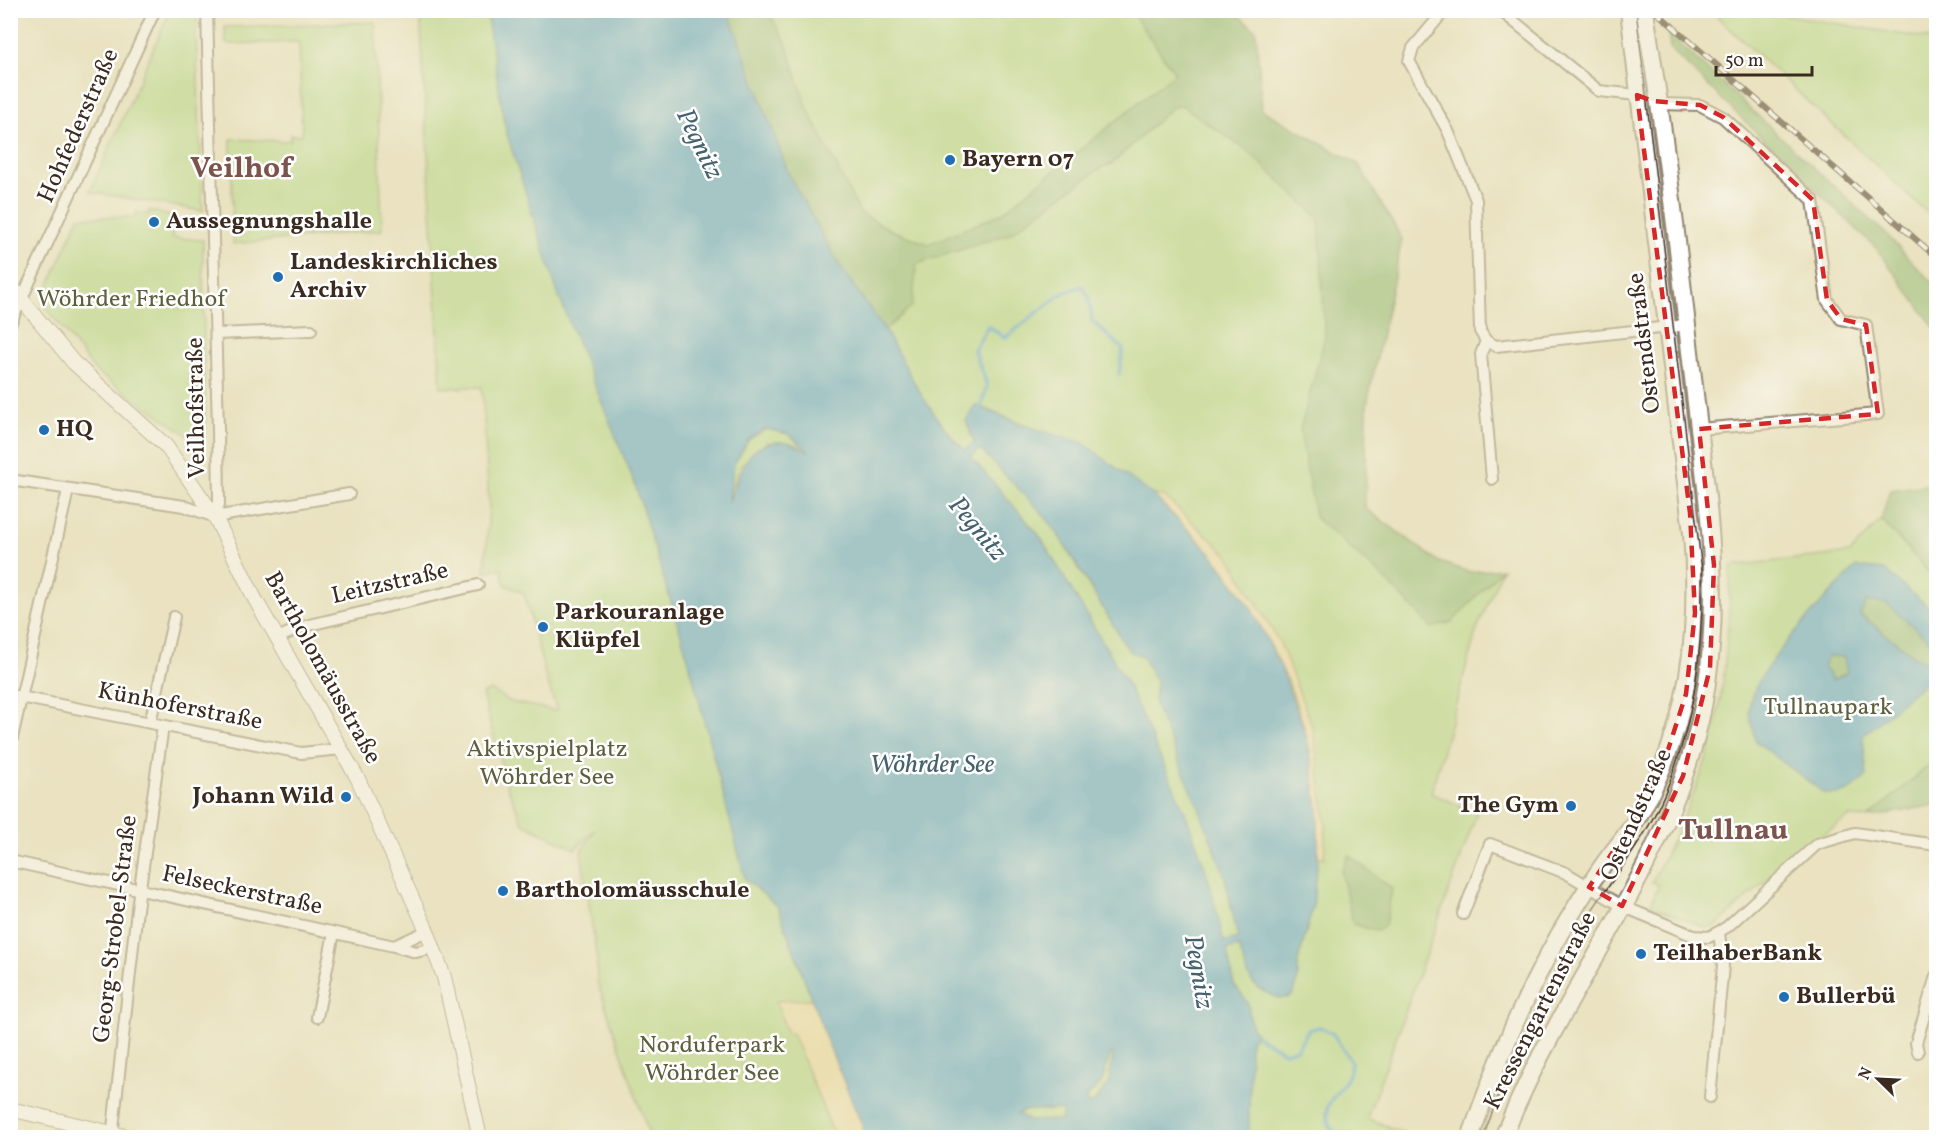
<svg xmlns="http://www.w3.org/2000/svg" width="1947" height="1148" viewBox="0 0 1947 1148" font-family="Vollkorn,serif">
<rect width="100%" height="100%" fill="#fff"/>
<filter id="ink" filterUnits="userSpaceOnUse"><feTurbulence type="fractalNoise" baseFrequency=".0167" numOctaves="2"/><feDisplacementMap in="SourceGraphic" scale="12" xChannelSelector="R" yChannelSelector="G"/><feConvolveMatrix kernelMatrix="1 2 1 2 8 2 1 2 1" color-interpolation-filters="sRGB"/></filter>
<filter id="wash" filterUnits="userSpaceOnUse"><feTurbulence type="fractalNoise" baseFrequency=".008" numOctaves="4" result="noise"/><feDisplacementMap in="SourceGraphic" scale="24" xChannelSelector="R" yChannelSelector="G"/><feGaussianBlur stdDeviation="1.35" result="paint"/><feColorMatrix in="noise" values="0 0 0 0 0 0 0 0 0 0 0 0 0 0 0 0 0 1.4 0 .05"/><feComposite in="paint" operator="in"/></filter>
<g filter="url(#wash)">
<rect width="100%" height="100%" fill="#eae2c0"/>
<path fill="#b1da85" stroke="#768252" stroke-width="1.5" d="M170 11H198L196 33 203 211 90 192Z
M420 11H486L506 131 559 297 635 484 688 658 745 878 778 907 827 1041 867 1137H650L597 981V959L581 851 596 829 575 849 523 823 508 789 482 694 491 690 511 702 557 711 547 681 524 593 505 585 501 568 485 572 489 505 482 387 441 388Z
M728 11H1131L1175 73 1358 164 1402 239 1367 404 1365 508 1439 562 1470 572 1502 569 1476 632 1431 793 1477 813 1367 1118 1413 1137H1249L1250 1038 1257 1036 1251 1025 1248 1003 1234 985 1227 950 1239 947 1292 996 1298 978V961L1313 907 1318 856V806L1058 535 1129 651 1142 656 1156 682 1154 703 1199 808 1224 873 1238 938 1224 942 1208 877 1185 812 1126 681 1039 535 970 457 979 448 1044 432 981 407 969 434 975 442 965 450C915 404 880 320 850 260 810 177 769 94 728 11Z
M1711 11H1773L1785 15 1936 40V221Z
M375 22 382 230 233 244 231 139 290 141 291 135H302L299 42 226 44 225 27Z
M149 210 174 217 172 238 203 240 205 428 196 441 95 371 42 302 79 217H135L136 213 149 214Z
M766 429 788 434 810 450V453L767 442 740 466 728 505 734 464 749 439Z
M1881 520 1933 576 1928 525 1936 524V759L1868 818 1849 817 1799 851 1716 926 1706 928 1650 905 1659 885 1652 882C1672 842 1692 803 1706 760 1726 698 1728 631 1731 566L1850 553Z
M1110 1054H1113L1109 1082 1094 1103 1088 1104 1085 1098 1102 1082Z
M1027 1110H1062V1120L1028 1121 1017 1113Z"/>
<path fill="#8cba72" stroke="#647248" stroke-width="1.5" d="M728 11H768L786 43 807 107 860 213 893 231 929 244 1002 213 1175 73 1131 11H1234L1256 30 1262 110 1358 164 1402 239 1367 404 1365 508 1439 562 1470 572 1502 569 1452 622 1432 628 1384 578 1315 517 1300 430 1325 337 1319 218 1250 153 1181 105 1171 108 1112 164 1102 167 1009 234 917 264 912 306 885 330 842 270 789 175Z
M1668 33 1887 235 1936 287V330L1877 249 1670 49Z
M1936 483V524L1928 525 1933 577 1881 520 1890 490Z
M1866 601 1886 603 1934 644 1932 662 1919 660 1860 614Z
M1827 656 1844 657 1847 673 1833 680 1823 667Z
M1936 759V805L1868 818Z
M1349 855 1392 889 1385 926 1375 931 1353 924 1341 870Z"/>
<path fill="#eeda9e" stroke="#94825e" stroke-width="1.5" d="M1153 495 1164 496 1229 556 1280 643 1313 728 1326 825 1324 858 1318 856C1318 817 1317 776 1307 738 1293 680 1250 599 1211 553 1193 533 1172 514 1153 495Z
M813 999 827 1041 867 1137H835L792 1033 787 1034 776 1001Z"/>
<path fill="#52a4cd" stroke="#466776" stroke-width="1.5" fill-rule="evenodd" d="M486 11H728L789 175 842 270 885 330 922 396 950 436 965 450 975 442 966 421 975 405 1022 425 1083 443 1153 495 1211 553 1250 606 1280 665 1307 738 1318 807V856L1313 906 1298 961V978L1292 996C1286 999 1280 999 1274 996 1247 987 1247 972 1239 947L1227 950 1234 985 1248 1003 1251 1025 1257 1036 1250 1039 1249 1137H867L827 1041 778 907 745 879 688 658 635 484 559 297 506 131ZM766 429 788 434 810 452C802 449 793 442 785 442 744 438 740 478 728 504L734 464 749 439ZM980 449 1041 512 1058 534 1129 651 1142 656 1156 682 1154 703 1199 808 1224 873 1238 938 1224 942 1208 877 1185 812 1126 681 1039 535 971 457ZM1110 1054H1113L1109 1082 1094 1103 1088 1104 1085 1098 1102 1082ZM1027 1110H1062V1120L1029 1121 1017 1114Z
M1856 567 1884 570 1936 613V673L1863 736 1867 776C1853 789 1844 798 1824 793L1755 741C1755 730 1749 721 1749 710 1751 670 1828 597 1856 567ZM1866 602 1886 603 1934 644 1932 662 1919 660 1860 615ZM1827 656 1844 657 1847 673 1832 680 1823 667Z"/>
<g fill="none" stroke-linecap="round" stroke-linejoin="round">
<path stroke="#52a4cd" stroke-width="4" d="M981 407 987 385 974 350 988 326 1005 338 1061 294 1082 286 1089 298 1092 321 1123 349 1119 374
M1257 1036 1284 1052 1297 1049 1308 1030 1320 1027 1333 1034 1351 1062C1350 1068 1350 1076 1346 1080 1333 1101 1319 1103 1332 1131L1353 1135"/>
</g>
</g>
<g filter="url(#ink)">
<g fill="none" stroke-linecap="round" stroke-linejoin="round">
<g stroke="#92866f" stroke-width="14">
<path id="minor" d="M207 10 218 429 219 504 215 517
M1445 10 1413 48 1409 61 1448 131 1476 200 1480 331 1486 341 1496 346 1687 325
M1500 10 1599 91 1637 95
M1659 104 1700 105 1723 117 1813 200 1827 300 1841 319 1866 325 1878 414 1699 429
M10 324 155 10
M217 334 311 330
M1486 341 1481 354 1492 479
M10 480 184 506 215 517
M215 517 349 494
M278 638 301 627 478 585
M10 695 301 753 342 749
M150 723 174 617
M10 747 68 490
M10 861 394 946 416 952 433 948
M1463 914 1490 844 1566 873 1622 906 1694 936 1709 937 1727 927 1817 844 1855 833 1936 845
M394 946 427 931
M317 1017 334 933
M1918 1052 1916 1043 1936 976
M1710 1097 1723 966 1719 932
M112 1138 137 909 163 726"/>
</g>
<g stroke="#92866f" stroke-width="16">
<path id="tertiary" d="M10 285 73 362 166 446 215 517 255 599 358 779 427 931 444 977 480 1138
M10 1109 133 1138"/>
</g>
<g stroke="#92866f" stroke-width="20">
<path id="secondary" d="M1470 1138C1494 1068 1523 999 1559 935 1573 911 1587 888 1603 865 1616 847 1631 830 1642 810 1690 724 1700 630 1692 533L1629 10
M1503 1138C1554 1007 1646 895 1689 761 1730 634 1709 515 1694 386 1683 292 1673 198 1659 104 1655 73 1649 42 1645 10"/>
</g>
<use href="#minor" stroke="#fff" stroke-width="10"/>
<use href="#tertiary" stroke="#fff" stroke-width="14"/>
<use href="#secondary" stroke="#fff" stroke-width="16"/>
<path stroke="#3b2a1e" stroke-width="1.5" d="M1483 1138C1508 1064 1542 990 1583 924 1608 884 1639 849 1659 806 1694 733 1703 652 1702 571L1636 10"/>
<g stroke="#3b2a1e" stroke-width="6">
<path id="rail" d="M1654 10 1936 257"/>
</g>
<use href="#rail" stroke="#fff" stroke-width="4" stroke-dasharray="11" stroke-linecap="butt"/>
</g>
</g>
<path d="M0 0H1947V1148H0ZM1637 95 1652 101 1700 105 1723 117 1813 200 1827 300 1841 319 1866 325 1878 414 1699 429 1714 565 1710 668 1683 776 1622 906 1589 887 1642 809 1667 753 1686 694 1695 613 1690 513Z" fill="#eae2c0" fill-opacity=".55" fill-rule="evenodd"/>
<path fill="none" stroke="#d62828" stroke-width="4.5" stroke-dasharray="12 8" stroke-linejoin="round" d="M1637 95 1652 101 1700 105 1723 117 1813 200 1827 300 1841 319 1866 325 1878 414 1699 429 1714 565 1710 668 1683 776 1622 906 1589 887 1642 809 1667 753 1686 694 1695 613 1690 513Z"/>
<g fill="#1f6fb2" stroke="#fff" stroke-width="2">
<circle cx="950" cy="160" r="6"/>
<circle cx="154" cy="222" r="6"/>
<circle cx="278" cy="277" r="6"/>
<circle cx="44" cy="430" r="6"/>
<circle cx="543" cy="627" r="6"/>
<circle cx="346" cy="797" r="6"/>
<circle cx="1571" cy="806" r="6"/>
<circle cx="503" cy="891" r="6"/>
<circle cx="1641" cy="954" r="6"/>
<circle cx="1784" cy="997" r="6"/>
</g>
<g text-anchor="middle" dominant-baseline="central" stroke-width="5" stroke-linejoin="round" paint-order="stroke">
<g font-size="24" fill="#3b2a1e" stroke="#fff">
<text transform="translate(79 126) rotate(-66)">Hohfederstraße</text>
<text transform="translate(1645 343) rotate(-97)">Ostendstraße</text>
<text transform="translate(197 408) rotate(-91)">Veilhofstraße</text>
<text transform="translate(390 584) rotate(-13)">Leitzstraße</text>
<text transform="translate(322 668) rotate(61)">Bartholomäusstraße</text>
<text transform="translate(180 707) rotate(11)">Künhoferstraße</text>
<text transform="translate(1637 815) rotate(-66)">Ostendstraße</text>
<text transform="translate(242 891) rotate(12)">Felseckerstraße</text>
<text transform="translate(116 929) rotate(-83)">Georg-Strobel-Straße</text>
<text transform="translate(1541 1011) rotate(-63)">Kressengartenstraße</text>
</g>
<g font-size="24" font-weight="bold" fill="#3b2a1e" stroke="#fff" text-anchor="start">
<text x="962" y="160">Bayern 07</text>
<text x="166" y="222">Aussegnungshalle</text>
<text x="290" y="263">Landeskirchliches<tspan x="290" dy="28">Archiv</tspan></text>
<text x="56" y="430">HQ</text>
<text x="555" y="613">Parkouranlage<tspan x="555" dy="28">Klüpfel</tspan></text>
<text x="334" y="797" text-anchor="end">Johann Wild</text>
<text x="1559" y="806" text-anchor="end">The Gym</text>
<text x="515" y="891">Bartholomäusschule</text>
<text x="1653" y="954">TeilhaberBank</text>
<text x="1796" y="997">Bullerbü</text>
</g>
<g font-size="24" fill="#5e5f3d" stroke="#fff">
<text x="131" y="300">Wöhrder Friedhof</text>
<text x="1828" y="708">Tullnaupark</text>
<text x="547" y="750">Aktivspielplatz<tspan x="547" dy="28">Wöhrder See</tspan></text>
<text x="712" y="1046">Norduferpark<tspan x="712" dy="28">Wöhrder See</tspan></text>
</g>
<g font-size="26" font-style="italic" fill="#45616d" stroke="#fff">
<text transform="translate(699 144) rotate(64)">Pegnitz</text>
<text transform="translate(977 529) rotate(50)">Pegnitz</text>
<text x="932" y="765">Wöhrder See</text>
<text transform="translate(1198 972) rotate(80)">Pegnitz</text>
</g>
<g font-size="30" font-weight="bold" fill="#7c544b" stroke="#fff">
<text x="241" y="169">Veilhof</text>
<text x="1733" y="831">Tullnau</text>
</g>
</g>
<rect width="1947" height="1148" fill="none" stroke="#fff" stroke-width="36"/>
<g transform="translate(1878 1079) rotate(294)" stroke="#ffffff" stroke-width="4.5" paint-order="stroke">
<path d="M0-4.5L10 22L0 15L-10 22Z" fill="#3b2a1e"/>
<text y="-9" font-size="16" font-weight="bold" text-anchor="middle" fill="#3b2a1e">N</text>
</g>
<path d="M1716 66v9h96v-9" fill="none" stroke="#3b2a1e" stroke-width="3"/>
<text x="1725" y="66" font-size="18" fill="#3b2a1e" stroke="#ffffff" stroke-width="4.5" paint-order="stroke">50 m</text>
</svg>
